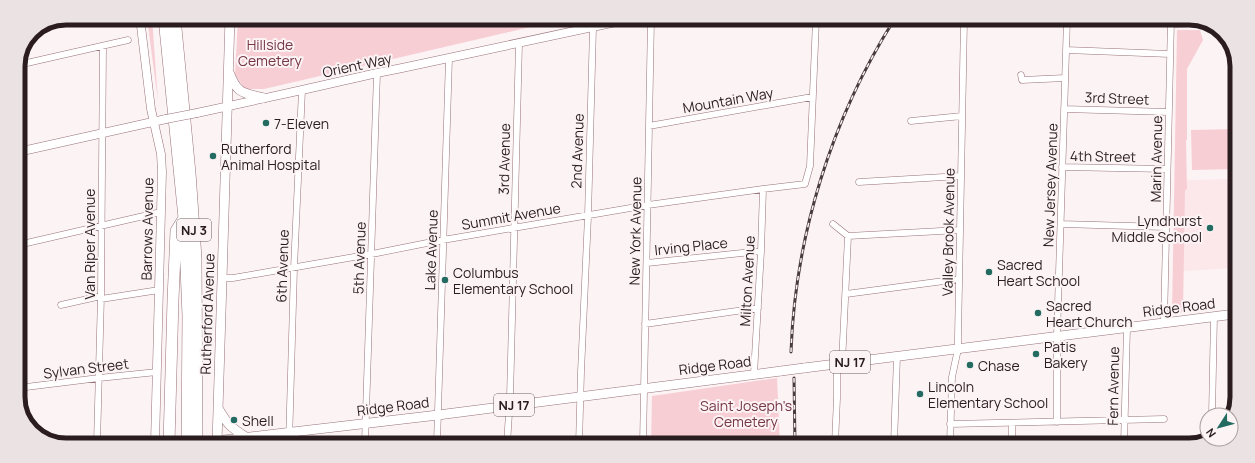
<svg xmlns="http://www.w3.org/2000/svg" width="1255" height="463" viewBox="0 0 1255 463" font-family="Manrope,sans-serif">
<rect width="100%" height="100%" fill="#fcf3f5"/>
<path fill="#fce7eb" d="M1236 179 1235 268 1183 271 1185 189H1187V180Z"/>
<path fill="#f8ced5" d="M147 18H152L158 101Z
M238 18 565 19 264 89H245L235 75Z
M1177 30H1200L1203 40 1187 69V140H1186L1187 189 1185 190 1183 312 1172 314Z
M1236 129V169L1192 170 1191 130Z
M777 378 780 444H651L652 396Z"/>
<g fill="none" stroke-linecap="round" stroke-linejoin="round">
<g stroke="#977278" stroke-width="7">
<path id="street" d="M1171 24 1208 23
M1066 50 1170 54
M18 65 128 40
M1021 75 1022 80 1065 78
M1064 109 1169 112
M911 121 962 116
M649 126 812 97
M1062 167 1167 169
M859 182 961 176
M833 224 848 236 960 230
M1061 224 1166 227
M18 245 161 212
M647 263 761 251
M222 278H233L377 253 437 241 648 205 763 189 805 184 810 166 816 20
M846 294 959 279
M101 299 159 290
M61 305 101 296
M1164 323 1171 20
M645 324 758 308
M842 363 848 236
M754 374 761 251 763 189
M18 388 99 378 157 372
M1212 415 1214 316
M1057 422V336L1067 20
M950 424 1164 419
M97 443 101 296 103 46
M289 443 294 268 302 90
M365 443 377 73
M437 443 449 58
M507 444 510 398 519 43
M579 444 581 372 588 216 593 27
M643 444 651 19
M835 444 837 398V364
M894 444 897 356
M950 444 952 377 958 349V337L964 20
M1012 445V423
M1124 445 1127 327"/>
</g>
<g stroke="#977278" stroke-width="9">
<path id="secondary" d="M140 18 151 109 161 154 162 172 155 443
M197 113 302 90 377 73 402 68 630 19
M18 152 166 119"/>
</g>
<g stroke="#977278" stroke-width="10">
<path id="primary" d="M229 72C237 94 243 93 264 98
M804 368 1235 314
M218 408C228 425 230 427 246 437
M198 443 438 415 781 371
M217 443 230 18"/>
</g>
<g stroke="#977278" stroke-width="12">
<path id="highway" d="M164 18 184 218 188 316 187 443
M175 18 190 173 196 258 197 443
M169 443 173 300 176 231 184 218"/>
</g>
<use href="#street" stroke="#fff" stroke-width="6"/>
<use href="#secondary" stroke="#fff" stroke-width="8"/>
<use href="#primary" stroke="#fff" stroke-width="9"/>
<use href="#highway" stroke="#fff" stroke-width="11"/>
<g stroke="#493b3e" stroke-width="3">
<path id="rail" d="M791 352C795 236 832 118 894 20
M794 378 795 444"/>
</g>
<use href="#rail" stroke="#fcf3f5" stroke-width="1.5" stroke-dasharray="4.5" stroke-linecap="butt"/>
<g stroke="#977278" stroke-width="9" stroke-linecap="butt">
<path id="secondary-bridge" d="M166 119 197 113"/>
</g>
<g stroke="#977278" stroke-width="10" stroke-linecap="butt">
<path id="primary-bridge" d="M781 371 804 368"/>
</g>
<use href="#secondary-bridge" stroke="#fff" stroke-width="8"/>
<use href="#primary-bridge" stroke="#fff" stroke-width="9"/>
</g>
<g fill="#236b61" stroke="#fcf3f5" stroke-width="1.5">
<circle cx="266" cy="123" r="4"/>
<circle cx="213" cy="156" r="4"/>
<circle cx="1210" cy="228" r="4"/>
<circle cx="989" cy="272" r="4"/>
<circle cx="445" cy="280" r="4"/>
<circle cx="1038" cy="313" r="4"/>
<circle cx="1036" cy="354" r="4"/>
<circle cx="970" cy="365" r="4"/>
<circle cx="920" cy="394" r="4"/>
<circle cx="234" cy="420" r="4"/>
</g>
<g text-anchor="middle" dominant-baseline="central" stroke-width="4" stroke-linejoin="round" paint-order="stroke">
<g fill="#fcf3f5" stroke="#6a5c5f" stroke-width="1">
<rect x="177" y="219" width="34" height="22" rx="3"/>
<rect x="830" y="351" width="40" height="22" rx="3"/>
<rect x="494" y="394" width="40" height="22" rx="3"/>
</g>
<g font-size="13" font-weight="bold" fill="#2b1c1f">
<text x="194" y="230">NJ 3</text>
<text x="850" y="362">NJ 17</text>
<text x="514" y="405">NJ 17</text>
</g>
<g font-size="14" fill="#753645" stroke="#fcf3f5">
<text x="270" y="44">Hillside<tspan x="270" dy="16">Cemetery</tspan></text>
<text x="746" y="405">Saint Joseph's<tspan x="746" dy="16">Cemetery</tspan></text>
</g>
<g font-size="14" fill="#2b1c1f" stroke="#fcf3f5">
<text transform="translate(357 65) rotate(-12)">Orient Way</text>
<text transform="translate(1117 98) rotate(2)">3rd Street</text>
<text transform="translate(728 100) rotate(-10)">Mountain Way</text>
<text transform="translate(577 151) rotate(-88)">2nd Avenue</text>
<text transform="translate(1103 156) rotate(1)">4th Street</text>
<text transform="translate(504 159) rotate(-89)">3rd Avenue</text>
<text transform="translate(1156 159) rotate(-89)">Marin Avenue</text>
<text transform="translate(1050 185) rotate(-88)">New Jersey Avenue</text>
<text transform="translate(511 216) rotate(-10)">Summit Avenue</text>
<text transform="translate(147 229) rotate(-89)">Barrows Avenue</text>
<text transform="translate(635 231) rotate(-89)">New York Avenue</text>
<text transform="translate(948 232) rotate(-89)">Valley Brook Avenue</text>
<text transform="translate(89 244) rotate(-90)">Van Riper Avenue</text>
<text transform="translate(691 246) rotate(-6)">Irving Place</text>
<text transform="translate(431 250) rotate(-88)">Lake Avenue</text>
<text transform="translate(359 258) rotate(-88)">5th Avenue</text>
<text transform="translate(282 266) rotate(-88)">6th Avenue</text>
<text transform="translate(747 281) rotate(-87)">Milton Avenue</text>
<text transform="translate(1179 307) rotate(-7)">Ridge Road</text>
<text transform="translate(207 314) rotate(-88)">Rutherford Avenue</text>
<text transform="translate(715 365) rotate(-7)">Ridge Road</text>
<text transform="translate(86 368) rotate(-7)">Sylvan Street</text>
<text transform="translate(1113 386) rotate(-89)">Fern Avenue</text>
<text transform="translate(393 406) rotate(-7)">Ridge Road</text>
</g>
<g font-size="14" fill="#2b1c1f" stroke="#fcf3f5" text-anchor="start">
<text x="274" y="123">7-Eleven</text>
<text x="221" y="148">Rutherford<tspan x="221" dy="16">Animal Hospital</tspan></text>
<text x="1202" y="220" text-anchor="end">Lyndhurst<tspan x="1202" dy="16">Middle School</tspan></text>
<text x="997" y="264">Sacred<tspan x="997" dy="16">Heart School</tspan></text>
<text x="453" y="272">Columbus<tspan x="453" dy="16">Elementary School</tspan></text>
<text x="1046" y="305">Sacred<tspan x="1046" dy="16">Heart Church</tspan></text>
<text x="1044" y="346">Patis<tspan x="1044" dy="16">Bakery</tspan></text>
<text x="978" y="365">Chase</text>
<text x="928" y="386">Lincoln<tspan x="928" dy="16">Elementary School</tspan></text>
<text x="242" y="420">Shell</text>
</g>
</g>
<path d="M0 0H1255V463H0ZM66 25H1189A41 41 0 0 1 1230 66V397A41 41 0 0 1 1189 438H66A41 41 0 0 1 25 397V66A41 41 0 0 1 66 25Z" fill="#ebe2e4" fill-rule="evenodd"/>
<path fill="none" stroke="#2b1c1f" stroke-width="5" d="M66 25H1189A41 41 0 0 1 1230 66V397A41 41 0 0 1 1189 438H66A41 41 0 0 1 25 397V66A41 41 0 0 1 66 25Z"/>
<g transform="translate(1219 427) rotate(234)"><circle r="19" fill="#fcf3f5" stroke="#a89d9f"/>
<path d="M0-3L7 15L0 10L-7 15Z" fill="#236b61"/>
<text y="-6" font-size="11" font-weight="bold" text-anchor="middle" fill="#2b1c1f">N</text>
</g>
</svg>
